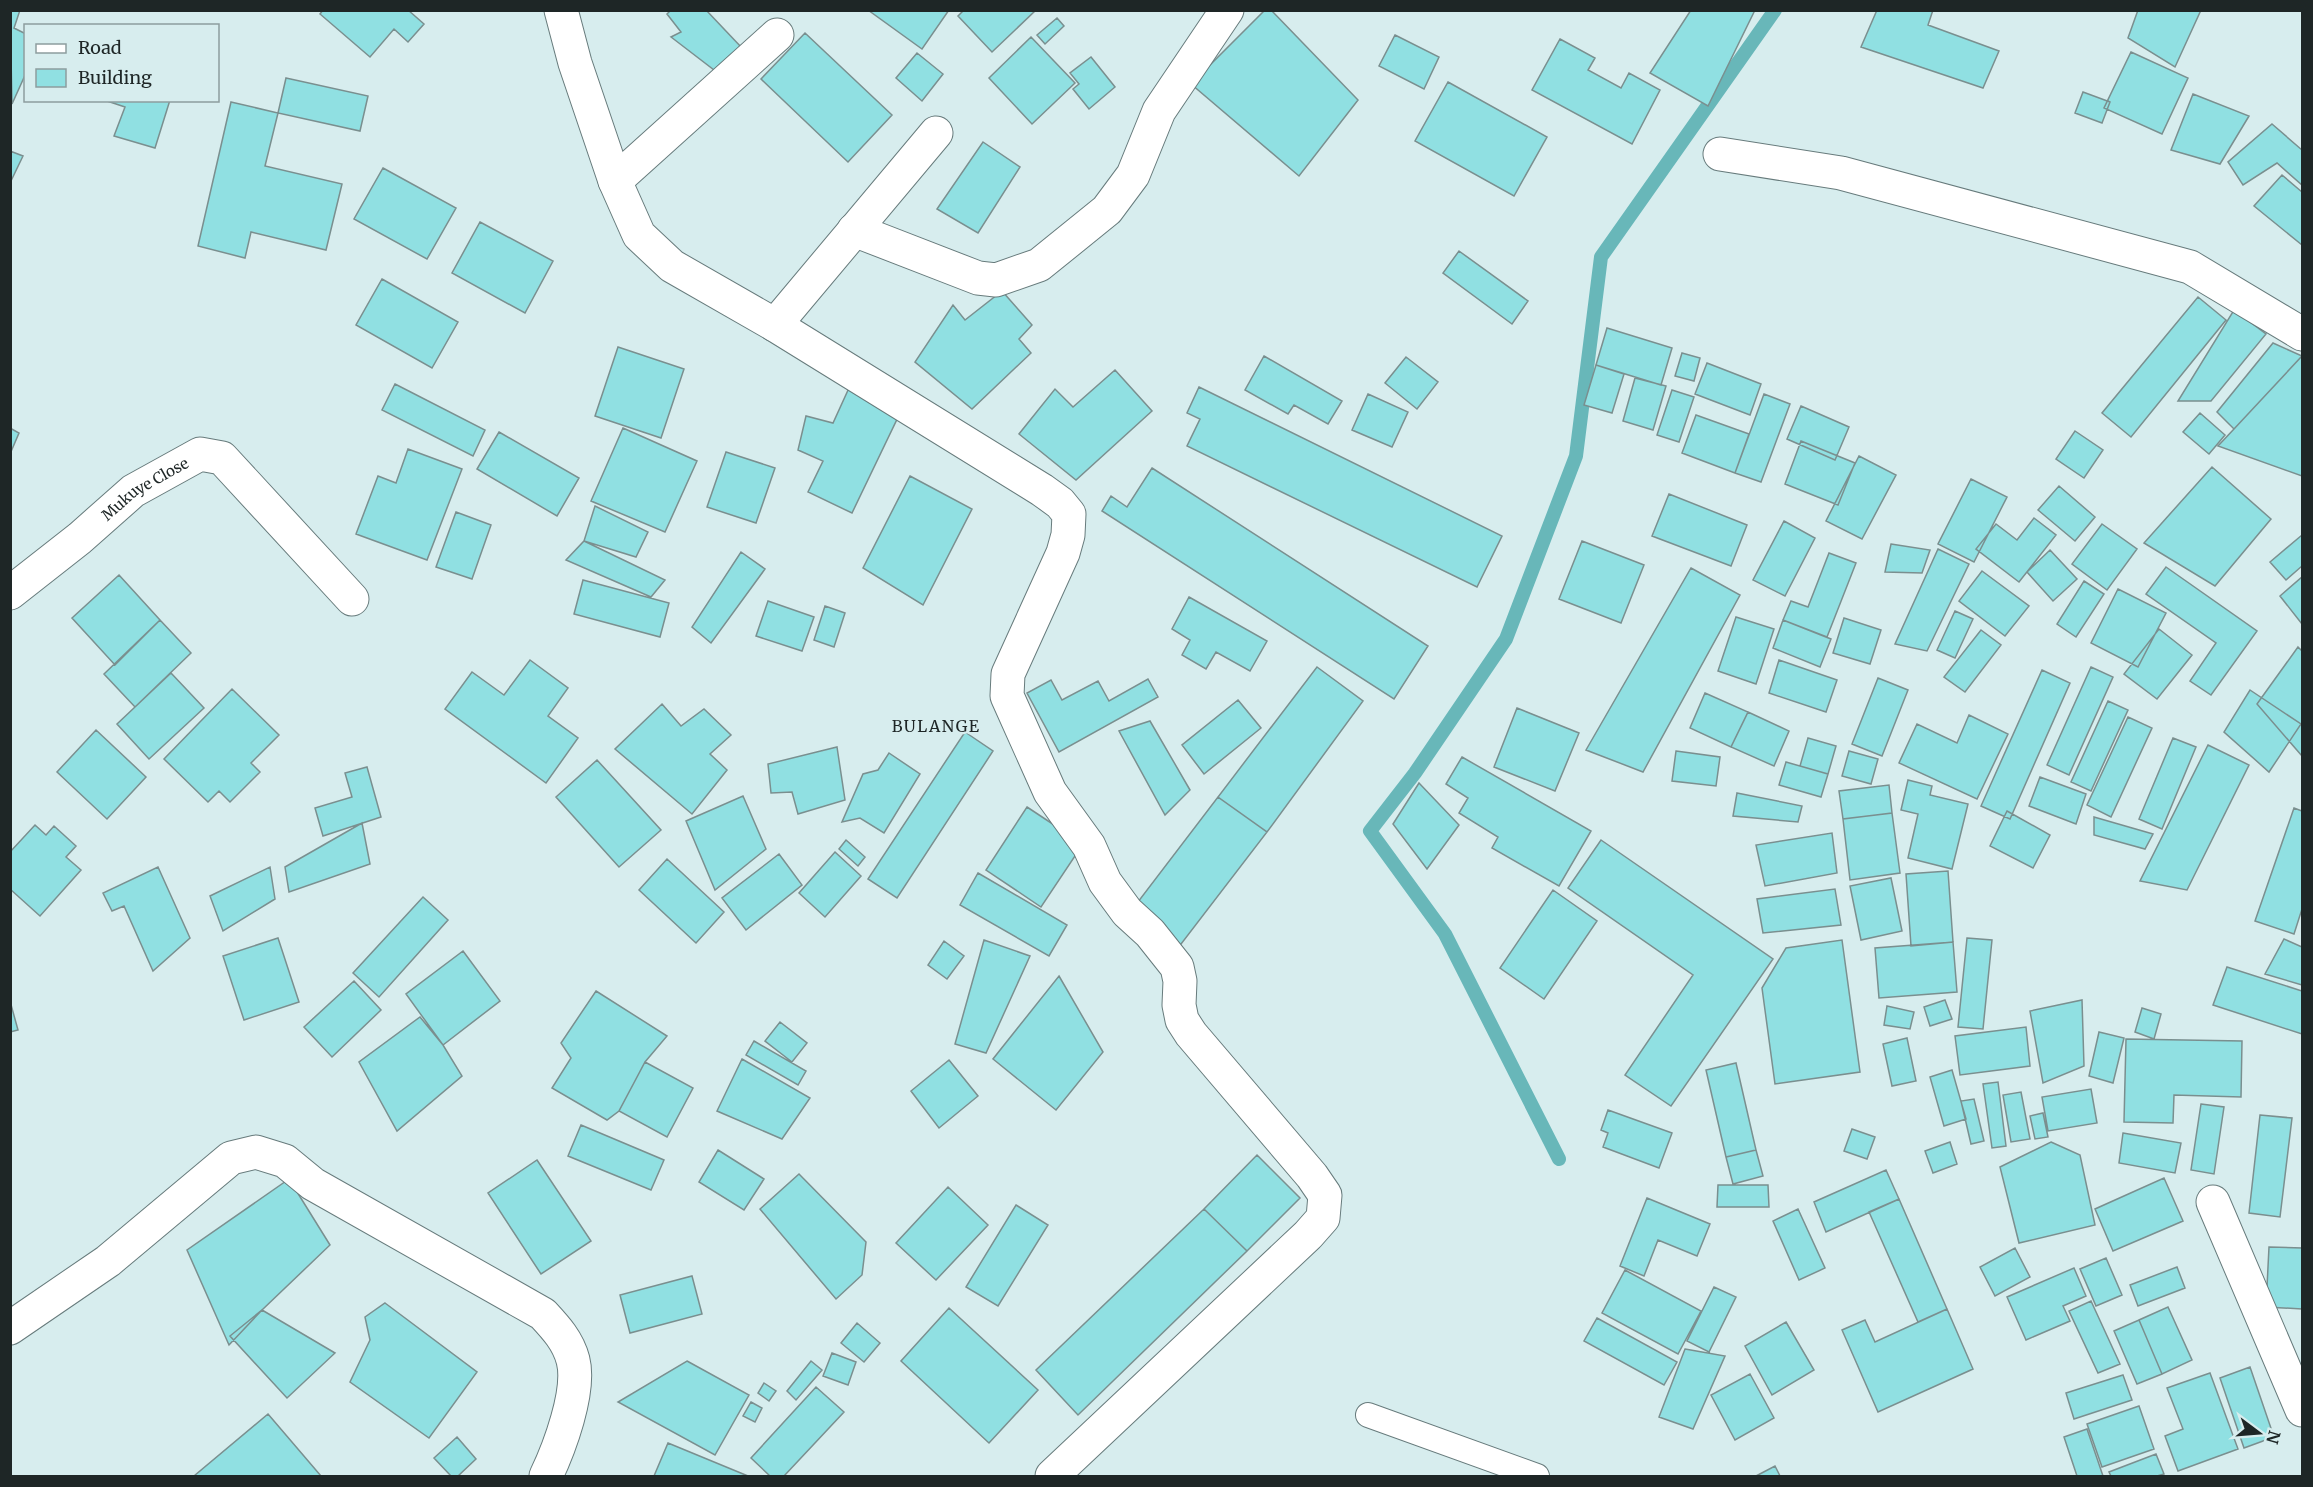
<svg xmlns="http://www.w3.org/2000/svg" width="2313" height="1487" viewBox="0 0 2313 1487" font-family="Merriweather,serif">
<rect width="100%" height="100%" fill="#d7edee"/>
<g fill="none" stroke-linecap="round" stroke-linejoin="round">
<path stroke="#68b7b9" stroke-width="14" d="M1559 1159 1445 934 1370 831 1415 773 1506 639 1576 456 1601 257 1775 10"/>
</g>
<path fill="#90e0e2" stroke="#7a8f8f" stroke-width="1.5" d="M10 10H20L14 28 26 34V73L12 104Z
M323 10H408L424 24 408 42 394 29 370 57 320 14Z
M671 10H706L742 48 718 73 671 37 681 32 667 14Z
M868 10H949L922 49Z
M964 10H1036L992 52 958 16Z
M1265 10H1271L1358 100 1299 176 1191 84Z
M1691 10H1755L1708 106 1650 73Z
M1877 10H1933L1928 25 1999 51 1983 88 1861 47Z
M2138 10H2201L2175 67 2128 38Z
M1057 18 1064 26 1045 44 1037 35Z
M805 33 892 115 848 162 761 79Z
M1395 35 1439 57 1424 89 1379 66Z
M1031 37 1075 83 1032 124 989 78Z
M1560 39 1595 58 1588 70 1621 88 1629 73 1660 90 1632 144 1532 90Z
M2131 52 2188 78 2162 134 2104 108Z
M917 53 943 74 922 101 896 78Z
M1091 57 1115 87 1089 109 1073 89 1079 84 1070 73Z
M286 78 368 96 360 131 278 113Z
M1448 82 1547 137 1514 196 1415 141Z
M2083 92 2110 102 2102 123 2075 113Z
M2193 94 2249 116 2220 164 2171 150Z
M104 100H170L155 148 114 136 125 107Z
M231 102 278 113 265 166 342 184 326 250 251 232 245 258 198 246Z
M2272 124 2302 150V185L2277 163 2243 185 2228 162Z
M983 142 1020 167 978 233 937 209Z
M10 151 23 156 10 183Z
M383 168 456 208 427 259 354 219Z
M2282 175 2302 192V245L2254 206Z
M480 222 553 261 525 313 452 273Z
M1459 251 1528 301 1512 324 1443 273Z
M382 279 458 322 432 368 356 325Z
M1002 291 1032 325 1019 339 1031 353 972 409 915 362 953 305 965 320Z
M2198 297 2226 320 2131 437 2102 413Z
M2234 310 2266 334 2211 401H2178Z
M1607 328 1672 348 1661 385 1596 365Z
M2273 343 2302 356 2234 429 2217 412Z
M618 347 684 369 661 438 595 416Z
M1682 353 1700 358 1694 381 1675 376Z
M1264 356 1342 401 1328 424 1294 405 1288 414 1245 390Z
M2302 356V476L2218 446 2234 429Z
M1406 357 1438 382 1417 409 1385 383Z
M1707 363 1761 384 1750 415 1695 394Z
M1596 365 1624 374 1612 413 1584 405Z
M1115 370 1152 411 1076 480 1019 434 1055 389 1073 407Z
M1635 378 1666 386 1653 430 1623 421Z
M395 384 485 430 473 456 382 410Z
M1199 387 1502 536 1477 587 1187 446 1200 419 1187 413Z
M849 388 900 413 852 513 808 492 823 461 798 450 806 416 833 423Z
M1672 390 1694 397 1679 442 1657 435Z
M1368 394 1408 412 1392 447 1352 430Z
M1764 394 1790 404 1761 482 1735 473Z
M1801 406 1849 427 1835 460 1787 439Z
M2200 413 2225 435 2209 454 2183 432Z
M1696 415 1749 434 1735 473 1682 453Z
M10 428 19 433 10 454Z
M623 428 697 461 665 532 591 501Z
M2075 431 2103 450 2084 478 2056 459Z
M499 432 579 478 557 516 477 469Z
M1801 441 1855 463 1838 505 1785 484Z
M408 449 462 469 427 560 356 534 378 476 396 483Z
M726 452 775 468 756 523 707 507Z
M1859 456 1896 475 1862 539 1826 521Z
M2212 467 2271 519 2215 586 2144 543Z
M1152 468 1428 646 1394 699 1102 511 1111 496 1127 507Z
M910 476 972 509 923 605 863 568Z
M1971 479 2007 497 1974 562 1938 544Z
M2059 486 2095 517 2075 541 2038 510Z
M1669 494 1747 525 1731 566 1652 536Z
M595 506 648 532 636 557 584 541Z
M456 512 491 525 472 579 436 567Z
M2034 518 2056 535 2019 582 1976 549 1996 524 2017 540Z
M1784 521 1815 538 1785 596 1753 580Z
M2102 524 2137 549 2107 590 2072 564Z
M2302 535V566L2286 580 2270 562Z
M584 541 665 580 651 597 566 560Z
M1582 541 1644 565 1621 623 1559 599Z
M1891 544 1930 550 1922 573 1885 572Z
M1938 549 1969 564 1927 651 1895 644Z
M2050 550 2077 579 2053 601 2027 572Z
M741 552 765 569 711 643 692 627Z
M1829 553 1856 563 1827 637 1783 620 1791 601 1808 607Z
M2166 567 2257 631 2211 695 2190 681 2216 643 2146 594Z
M1691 568 1740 595 1643 772 1586 750Z
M1982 571 2029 606 2005 636 1959 601Z
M119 575 160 620 115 665 72 618Z
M2302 577V624L2280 596Z
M583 580 669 603 660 637 574 614Z
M2084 581 2104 594 2076 637 2057 624Z
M2118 589 2166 613 2138 667 2091 643Z
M1189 597 1267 641 1250 671 1216 652 1206 669 1182 655 1190 640 1172 629Z
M768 601 814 617 802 651 756 636Z
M825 606 845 613 834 647 814 640Z
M1955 611 1973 619 1955 658 1937 650Z
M1736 617 1774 629 1756 684 1718 671Z
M1844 618 1881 630 1870 664 1833 653Z
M160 620 191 653 135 707 104 674Z
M1783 620 1831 639 1820 667 1773 648Z
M2159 629 2192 655 2157 699 2124 674Z
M1981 630 2001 645 1965 692 1944 677Z
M2298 647 2302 651V756L2257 704Z
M530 660 568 688 548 716 578 738 546 783 445 709 472 672 504 695Z
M1779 660 1837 680 1826 712 1769 693Z
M1317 667 1363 701 1267 832 1218 797Z
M2091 667 2113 677 2069 775 2047 765Z
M2042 670 2070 683 2010 819 1981 806Z
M171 673 204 708 149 759 117 724Z
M1878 678 1908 690 1882 756 1852 744Z
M1148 679 1158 697 1059 752 1027 693 1051 680 1062 700 1098 681 1109 701Z
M232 689 279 735 251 763 260 772 230 802 219 791 208 802 164 759Z
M2250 690 2301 724 2269 772 2224 732Z
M1705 693 1748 712 1731 747 1690 728Z
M1238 700 1261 728 1204 774 1182 745Z
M2108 701 2128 710 2091 791 2071 782Z
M662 704 681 726 704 709 731 735 710 754 727 770 692 814 615 749Z
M1517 708 1579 733 1555 791 1494 767Z
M1748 712 1789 731 1774 766 1731 747Z
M1969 715 2008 734 1977 799 1899 763 1917 724 1957 743Z
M2128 717 2152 728 2111 817 2087 805Z
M1150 721 1190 790 1165 815 1119 731Z
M96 730 146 777 107 819 57 772Z
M965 732 993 751 897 898 868 879Z
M1808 738 1836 746 1828 774 1800 766Z
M2173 738 2196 747 2162 829 2139 819Z
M2208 745 2249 765 2187 890 2140 881Z
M837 747 845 800 798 814 792 792 771 793 768 764Z
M1676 751 1720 757 1716 786 1672 781Z
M1849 751 1878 759 1871 784 1842 776Z
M889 753 920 774 884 833 860 818 842 822 863 774 878 770Z
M1462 757 1591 831 1559 886 1492 848 1498 837 1459 813 1468 798 1446 784Z
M597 760 661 830 619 867 556 797Z
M1786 762 1828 774 1821 797 1779 785Z
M367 767 381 817 323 836 315 808 352 797 345 773Z
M2040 777 2086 794 2076 824 2029 806Z
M1908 780 1932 786 1930 795 1968 804 1952 869 1908 858 1918 814 1901 810Z
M1419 783 1459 825 1427 869 1393 824Z
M1889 785 1892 813 1843 819 1839 791Z
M1737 793 1802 806 1798 822 1733 816Z
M743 796 766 849 715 890 686 821Z
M1218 797 1267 832 1178 948 1131 911Z
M1027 807 1083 844 1041 907 986 870Z
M2294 808 2302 811V909L2294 934 2255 921Z
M2007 811 2050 835 2033 868 1990 846Z
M1892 813 1900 873 1850 880 1843 819Z
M2094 817 2153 834 2145 849 2094 835Z
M362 823 370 864 289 892 285 867Z
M35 825 46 835 54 826 76 846 66 857 81 870 40 916 10 889V852Z
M1832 833 1837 873 1765 886 1756 845Z
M846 840 865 857 858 866 839 849Z
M1601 840 1773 959 1671 1106 1625 1075 1693 975 1568 888Z
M835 852 861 876 825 917 799 893Z
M779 854 802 885 746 930 722 898Z
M667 859 724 912 696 943 639 890Z
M158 867 190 938 153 971 124 906 112 911 103 893Z
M270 867 275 899 223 931 210 896Z
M1948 871 1953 942 1911 946 1906 874Z
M978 873 1067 925 1049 956 960 905Z
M1891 878 1902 931 1861 940 1850 886Z
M1835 889 1841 925 1763 933 1757 899Z
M1553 890 1597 921 1544 999 1500 968Z
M423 897 448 920 379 997 353 973Z
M278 938 299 1002 244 1020 223 956Z
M1967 938 1992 940 1983 1029 1958 1027Z
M2284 939 2302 947V985L2265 974Z
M984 940 1030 956 986 1053 955 1044Z
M1842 940 1860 1072 1775 1084 1762 988 1786 948Z
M944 941 964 956 947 979 928 965Z
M1953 942 1957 992 1879 998 1875 948Z
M463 951 500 1001 443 1045 406 994Z
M2227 967 2302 991V1034L2213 1005Z
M1059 976 1103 1052 1056 1110 993 1059Z
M354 981 381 1010 332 1057 304 1027Z
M596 991 667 1036 645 1062 619 1111 607 1120 552 1088 571 1058 561 1043Z
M1945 1000 1952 1019 1930 1026 1924 1007Z
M2082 1000 2084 1066 2043 1083 2030 1011Z
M10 1001 18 1030 10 1032Z
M1887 1006 1914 1012 1910 1029 1884 1025Z
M2142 1008 2161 1014 2154 1039 2135 1032Z
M420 1017 443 1045 462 1076 397 1131 359 1062Z
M780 1022 807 1043 792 1062 765 1041Z
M2026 1027 2030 1066 1960 1075 1955 1036Z
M2099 1032 2124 1038 2113 1083 2089 1076Z
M1907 1038 1916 1081 1892 1086 1883 1044Z
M2126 1039 2242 1041 2241 1097 2174 1095 2173 1123 2124 1122Z
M754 1041 806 1071 798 1085 746 1055Z
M742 1059 810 1098 782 1139 717 1111Z
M949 1060 978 1096 939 1128 911 1091Z
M645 1062 693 1088 667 1137 619 1111Z
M1736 1063 1756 1150 1726 1157 1706 1070Z
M1952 1070 1966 1119 1944 1126 1930 1077Z
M1998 1082 2006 1146 1992 1148 1983 1084Z
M2091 1089 2097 1123 2048 1131 2042 1097Z
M2021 1092 2030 1139 2011 1142 2003 1095Z
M1974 1099 1984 1141 1971 1144 1961 1101Z
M2201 1104 2224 1107 2214 1174 2191 1170Z
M1608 1110 1672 1133 1659 1168 1603 1147 1608 1133 1601 1130Z
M2043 1113 2048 1137 2035 1139 2030 1116Z
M2260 1115 2292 1118 2280 1217 2249 1213Z
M581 1125 664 1160 651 1190 568 1156Z
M1852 1129 1875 1137 1867 1159 1844 1151Z
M2123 1133 2181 1143 2175 1173 2119 1163Z
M1950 1142 1957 1164 1933 1173 1925 1151Z
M2051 1142 2080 1155 2095 1225 2019 1243 2000 1167Z
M718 1150 764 1179 744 1210 699 1182Z
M1756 1150 1763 1176 1733 1184 1726 1157Z
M1257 1155 1300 1198 1247 1251 1204 1209Z
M537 1160 591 1241 541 1274 488 1193Z
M1886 1170 1899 1199 1826 1232 1814 1202Z
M799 1174 866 1242 862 1275 836 1299 760 1209Z
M2164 1178 2183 1221 2113 1251 2095 1209Z
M289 1179 330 1245 262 1310 229 1345 187 1250Z
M1718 1185H1768L1769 1207H1717Z
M948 1187 988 1225 936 1280 896 1243Z
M1647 1198 1710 1224 1697 1256 1658 1240 1644 1276 1620 1266Z
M1899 1199 1947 1309 1918 1322 1869 1212Z
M1016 1205 1048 1225 998 1306 966 1287Z
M1204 1209 1247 1251 1078 1415 1036 1370Z
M1798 1209 1825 1268 1799 1280 1773 1221Z
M2269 1247 2302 1248V1309L2266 1307Z
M2015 1248 2030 1277 1995 1296 1980 1267Z
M2106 1258 2122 1295 2096 1306 2080 1269Z
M2177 1267 2185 1288 2138 1306 2130 1285Z
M2074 1268 2086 1296 2063 1306 2070 1321 2026 1340 2007 1297Z
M1625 1270 1701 1311 1678 1354 1602 1313Z
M692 1276 702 1314 630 1333 620 1295Z
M1714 1287 1736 1297 1709 1352 1687 1341Z
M2091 1301 2120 1364 2098 1373 2069 1311Z
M385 1303 477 1372 429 1438 350 1382 370 1340 365 1317Z
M2168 1307 2192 1360 2162 1374 2139 1320Z
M949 1308 1038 1390 989 1443 901 1361Z
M1947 1309 1973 1369 1878 1412 1842 1330 1865 1320 1875 1342Z
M262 1310 335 1353 287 1398 230 1336Z
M1597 1318 1677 1362 1664 1385 1584 1341Z
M2139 1320 2162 1374 2137 1384 2114 1331Z
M1786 1322 1814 1370 1772 1395 1745 1346Z
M857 1323 880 1343 864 1362 841 1343Z
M1685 1349 1725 1356 1693 1429 1659 1417Z
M832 1353 856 1362 848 1385 823 1376Z
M687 1361 749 1395 715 1455 618 1402Z
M811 1361 822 1370 796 1400 787 1391Z
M2250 1367 2274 1437 2244 1448 2220 1378Z
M2210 1373 2238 1449 2178 1471 2165 1436 2183 1429 2167 1388Z
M1750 1374 1774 1418 1735 1440 1711 1395Z
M2123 1375 2132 1400 2074 1419 2066 1393Z
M764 1383 776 1391 769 1401 758 1393Z
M816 1387 844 1412 784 1476H770L751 1458Z
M751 1402 762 1408 755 1422 743 1416Z
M2139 1406 2154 1449 2102 1467 2087 1424Z
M268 1414 321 1476H194Z
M2087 1429 2103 1476H2077L2064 1437Z
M457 1437 476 1459 458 1476H451L434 1458Z
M668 1443 748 1476H654Z
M2156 1454 2164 1474 2157 1476H2111L2109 1472Z
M1775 1466 1780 1476H1756Z"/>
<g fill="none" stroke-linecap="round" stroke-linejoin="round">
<g stroke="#677b7c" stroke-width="26">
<path id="service" d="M1368 1415 1537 1476"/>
</g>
<g stroke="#677b7c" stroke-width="35">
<g id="minor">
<path d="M561 10 575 63 615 181 639 235 672 266 775 325 936 133"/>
<path d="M1720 154 1841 173 2190 267 2302 334"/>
<path d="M615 181 777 35"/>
<path d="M854 230 978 278 996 280 1039 265 1107 210 1133 175 1159 111 1227 10"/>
<path d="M775 325 1042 490 1060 503 1069 514 1068 535 1063 553 1008 674 1007 696 1050 792 1089 846 1105 882 1127 912 1150 933 1177 967 1180 981 1179 1005 1182 1020 1191 1034 1312 1176 1325 1195 1323 1218 1308 1235 1052 1476"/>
<path id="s1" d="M10 593 80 538 133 491 200 454 222 458 352 599"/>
<path d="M2213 1202 2302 1410"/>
<path d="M10 1328 108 1261 231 1158 256 1152 285 1161 313 1184 543 1314C556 1328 568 1341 573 1360 581 1391 559 1449 546 1476"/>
</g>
</g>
<use href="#service" stroke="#fff" stroke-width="24"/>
<use href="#minor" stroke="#fff" stroke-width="33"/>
</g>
<g text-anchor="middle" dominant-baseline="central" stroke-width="4.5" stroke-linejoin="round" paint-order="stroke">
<g font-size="15" fill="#1e2626" stroke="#d7edee">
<text stroke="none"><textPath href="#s1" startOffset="171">Mukuye Close</textPath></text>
</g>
<g font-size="16" letter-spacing="1.5" fill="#1e2626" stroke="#d7edee">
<text x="936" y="726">BULANGE</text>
</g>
</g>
<rect width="2313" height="1487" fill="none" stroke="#1e2626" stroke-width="24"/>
<rect x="24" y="24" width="195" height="78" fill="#d7edee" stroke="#8d9d9e" stroke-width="1.5"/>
<rect x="36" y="44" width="30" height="9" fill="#ffffff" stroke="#8d9d9e" stroke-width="1.5"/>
<text x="78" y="54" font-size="18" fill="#1e2626">Road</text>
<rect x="36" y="69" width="30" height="18" fill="#90e0e2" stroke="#8d9d9e" stroke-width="1.5"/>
<text x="78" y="84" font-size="18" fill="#1e2626">Building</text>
<g transform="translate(2259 1433) rotate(106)" stroke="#d7edee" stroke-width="4.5" paint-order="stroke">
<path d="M0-4.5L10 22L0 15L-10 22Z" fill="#1e2626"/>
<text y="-9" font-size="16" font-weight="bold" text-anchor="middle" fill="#1e2626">N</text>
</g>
</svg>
